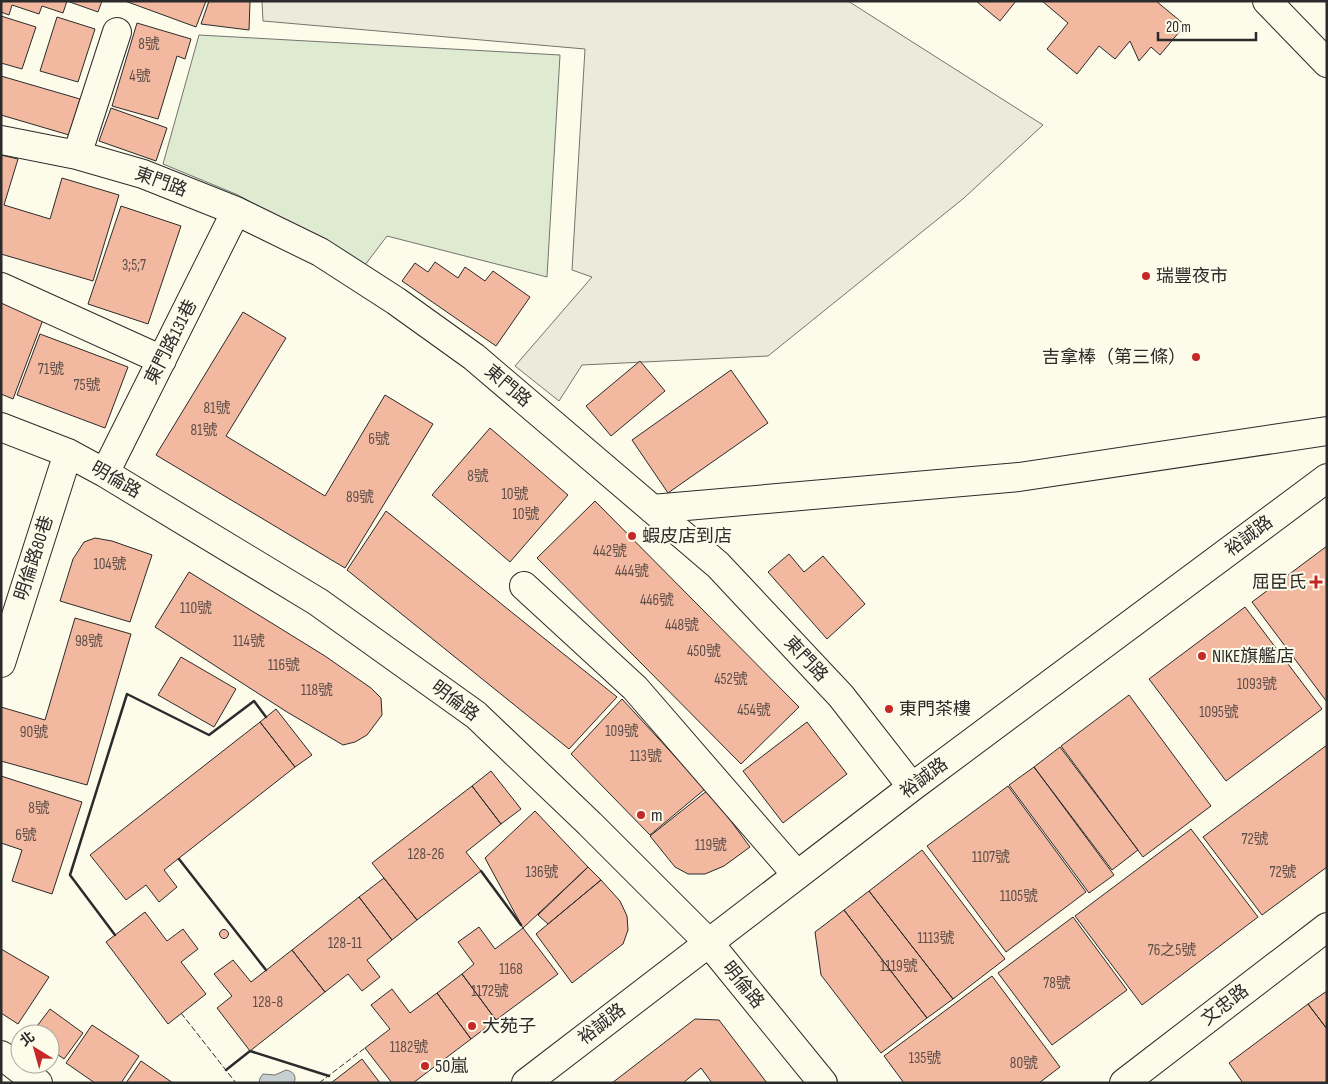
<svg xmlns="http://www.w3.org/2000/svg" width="1328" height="1084" viewBox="0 0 1328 1084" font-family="'Sofia Sans Condensed','Noto Sans TC',sans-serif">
<rect width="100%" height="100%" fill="#fdfbea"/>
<path fill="#deebd1" stroke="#74746e" d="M199 35 560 55 547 277 387 236 365 265 238 195 163 164Z"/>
<path fill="#eceadb" stroke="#74746e" d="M262 1H848L1043 125 964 198 768 356 582 365 559 401 515 366 592 277 572 270 585 49 263 21Z"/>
<path fill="#c7d0d0" stroke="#74746e" d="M286 1070C293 1071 297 1076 294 1083H259L260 1078 263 1074 275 1075Z"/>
<path fill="#f2b8a0" stroke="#2b2b2b" d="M1 1H102L98 12 67 1 63 13 42 6 39 14 12 5 9 15 1 12Z
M125 1H206L196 27Z
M209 1H250L249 30 201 24Z
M976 1H1016L1000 21Z
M1042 1H1156L1185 25 1160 55 1151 47 1139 61 1130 41 1115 59 1099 46 1077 74 1047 49 1068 23Z
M1 16 36 27 22 69 1 63Z
M57 17 95 29 78 82 40 71Z
M137 23 191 39 185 59 177 56 158 119 112 106Z
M1 76 80 99 69 135 1 115Z
M111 108 167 128 156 161 99 141Z
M1 155 18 159 4 205 50 219 62 178 119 195 93 281 1 254Z
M121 206 181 226 148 324 88 304Z
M435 262 458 278 465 267 485 281 493 271 530 297 496 346 402 281 415 263 428 272Z
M1 301 44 317 13 399 1 394Z
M243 312 286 338 226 436 325 496 385 395 433 424 345 568 156 455Z
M40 334 128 367 105 428 17 395Z
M640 361 665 391 611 436 586 406Z
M731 370 768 423 668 493 632 440Z
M490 428 568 495 510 562 432 495Z
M595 501 799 707 741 764 537 558Z
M386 511 617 697 569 749 347 570Z
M95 538 112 541 152 555 130 622 60 601 73 559 84 542Z
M1327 546V702L1252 602Z
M789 554 804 572 823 556 865 604 827 639 768 572Z
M189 572 325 656 371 688 381 698 382 715 367 735 355 742 343 745 287 712 155 627Z
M1245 607 1322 709 1226 781 1149 679Z
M75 618 131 634 87 785 1 761V707L45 720Z
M181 657 236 689 214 727 158 695Z
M1129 695 1211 806 1143 857 1061 746Z
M622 699 705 789 650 835 571 754Z
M276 709 312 755 295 767 260 722Z
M260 722 295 767 164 870 177 887 159 902 146 885 126 900 90 855Z
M807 722 847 774 783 823 743 771Z
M1327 745V867L1262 915 1203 837Z
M1060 747 1138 850 1112 870 1034 767Z
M1034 767 1114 875 1089 893 1009 785Z
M491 771 521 809 501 824 472 786Z
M1 776 82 802 52 894 12 881 22 850 1 843Z
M472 786 501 824 466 852 481 871 417 920 372 863Z
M1008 786 1086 892 1006 952 927 846Z
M708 790 750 847 724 866 705 874H688L675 867 650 836Z
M535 811 588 867 523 928 485 858Z
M1191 829 1258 917 1142 1005 1075 916Z
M922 850 1005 959 953 999 869 891Z
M588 867 601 880 548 924 538 915Z
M384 878 417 920 392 940 359 897Z
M601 880 620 901 627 916 628 930 623 944 572 983 536 934Z
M869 891 953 999 927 1018 844 910Z
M359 897 392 940 367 960 380 977 362 991 348 974 325 992 292 950Z
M844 910 927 1018 881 1053 821 975 815 932Z
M145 912 167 941 183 929 198 949 181 962 206 994 168 1024 106 942Z
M1073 917 1127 990 1052 1045 998 973Z
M479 927 495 949 523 928 558 974 496 1020 462 974 474 964 458 942Z
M219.5 934a4.5 4.5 0 1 1 9 0a4.5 4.5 0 1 1-9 0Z
M1 949 49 977 18 1024 1 1013Z
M292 950 325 992 250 1051 217 1008 232 996 214 974 233 960 251 982Z
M462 974 496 1020 471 1039 437 993Z
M992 976 1060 1067 1039 1083H904L884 1056Z
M392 989 410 1013 437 993 471 1039 413 1083H392L365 1048 390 1029 371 1005Z
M1327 991V1029L1308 1004Z
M1308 1004 1327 1029V1083H1243L1229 1063Z
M50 1009 83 1033 64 1059 50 1049V1034H31Z
M695 1019 719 1020 767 1083H712L701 1068 683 1083H612Z
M92 1025 139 1056 121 1083H95L66 1063Z
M362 1059 380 1083H331Z
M141 1061 173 1083H126Z"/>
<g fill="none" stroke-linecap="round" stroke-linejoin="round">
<g stroke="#2b2b2b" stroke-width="30">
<path id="minor" d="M1267 1 1327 63
M1 140 77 155 143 174 236 211 320 252 396 301 474 357 718 565 841 696 912 787
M77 155 117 32
M1 287 162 360
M1 427 68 453 105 473 318 602 476 715 590 824 709 943 823 1083
M105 473 236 211
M652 509 1019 477 1327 431
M524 586 635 688 797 875
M1 663 68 453
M1 1055 38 1083
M526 1083 912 787 1327 478
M1124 1083 1327 927"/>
</g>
<use href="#minor" stroke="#fdfbea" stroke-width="28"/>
<path stroke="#2b2b2b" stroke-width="1" stroke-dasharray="6 2.5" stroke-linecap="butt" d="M181 1013 236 1083
M319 1083 365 1048"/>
<path stroke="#2b2b2b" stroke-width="2.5" d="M179 859 266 970
M481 871 521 925
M115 935 70 875 127 694 209 735 254 701 266 717
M226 1070 250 1051 329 1076"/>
</g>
<g fill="#c62828" stroke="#fdfbea" stroke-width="2">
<circle cx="1146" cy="276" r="5"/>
<circle cx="1196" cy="357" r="5"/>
<circle cx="632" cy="536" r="5"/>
<path d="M1313.5 574.5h5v5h5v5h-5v5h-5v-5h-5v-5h5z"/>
<circle cx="1202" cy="656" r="5"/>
<circle cx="889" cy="709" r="5"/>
<circle cx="641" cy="815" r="5"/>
<circle cx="472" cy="1026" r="5"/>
<circle cx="425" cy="1066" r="5"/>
</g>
<g text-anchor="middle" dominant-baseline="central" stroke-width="4" stroke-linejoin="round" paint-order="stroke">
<g font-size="15" fill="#5d4e48">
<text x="149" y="44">8號</text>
<text x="140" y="76">4號</text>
<text x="134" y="265">3;5;7</text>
<text x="51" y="369">71號</text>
<text x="87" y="385">75號</text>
<text x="217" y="408">81號</text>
<text x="204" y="430">81號</text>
<text x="379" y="439">6號</text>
<text x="478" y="476">8號</text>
<text x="515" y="494">10號</text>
<text x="360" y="497">89號</text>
<text x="526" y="514">10號</text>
<text x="610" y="551">442號</text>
<text x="110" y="564">104號</text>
<text x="632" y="571">444號</text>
<text x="657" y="600">446號</text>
<text x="196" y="608">110號</text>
<text x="682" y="625">448號</text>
<text x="89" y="641">98號</text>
<text x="249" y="641">114號</text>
<text x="704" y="651">450號</text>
<text x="284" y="665">116號</text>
<text x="731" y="679">452號</text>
<text x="1257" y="684">1093號</text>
<text x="317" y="690">118號</text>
<text x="754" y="710">454號</text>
<text x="1219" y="712">1095號</text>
<text x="622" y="731">109號</text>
<text x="34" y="732">90號</text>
<text x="646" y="756">113號</text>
<text x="39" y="808">8號</text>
<text x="26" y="835">6號</text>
<text x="1255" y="839">72號</text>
<text x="711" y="845">119號</text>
<text x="426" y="854">128-26</text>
<text x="991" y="857">1107號</text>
<text x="542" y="872">136號</text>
<text x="1283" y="872">72號</text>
<text x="1019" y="896">1105號</text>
<text x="936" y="938">1113號</text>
<text x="345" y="943">128-11</text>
<text x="1172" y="950">76之5號</text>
<text x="899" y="966">1119號</text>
<text x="511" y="969">1168</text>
<text x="1057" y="983">78號</text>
<text x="490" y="991">1172號</text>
<text x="268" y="1002">128-8</text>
<text x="409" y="1047">1182號</text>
<text x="925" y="1058">135號</text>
<text x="1024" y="1063">80號</text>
</g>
<g font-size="18" fill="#2b2b2b" stroke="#fdfbea">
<text transform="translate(161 182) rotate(20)">東門路</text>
<text transform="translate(171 342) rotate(-63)">東門路131巷</text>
<text transform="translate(508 386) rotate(40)">東門路</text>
<text transform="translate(116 480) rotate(30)">明倫路</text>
<text transform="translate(1249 536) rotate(-37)">裕誠路</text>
<text transform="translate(34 558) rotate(-72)">明倫路80巷</text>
<text transform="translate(806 659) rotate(47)">東門路</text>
<text transform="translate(455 701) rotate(37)">明倫路</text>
<text transform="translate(924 778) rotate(-37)">裕誠路</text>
<text transform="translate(743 985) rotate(51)">明倫路</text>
<text transform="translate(1225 1005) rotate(-38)">文忠路</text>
<text transform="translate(602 1024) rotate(-38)">裕誠路</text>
</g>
<g font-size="18" fill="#2b2b2b" stroke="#fdfbea" text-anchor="start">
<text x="1156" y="276">瑞豐夜市</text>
<text x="1186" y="357" text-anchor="end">吉拿棒（第三條）</text>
<text x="642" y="536">蝦皮店到店</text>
<text x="1306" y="582" text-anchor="end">屈臣氏</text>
<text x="1212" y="656">NIKE旗艦店</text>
<text x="899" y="709">東門茶樓</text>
<text x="651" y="815">m</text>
<text x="482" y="1026">大苑子</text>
<text x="435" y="1066">50嵐</text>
</g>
</g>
<rect width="1328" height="1084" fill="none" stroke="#2b2b2b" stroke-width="5"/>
<g transform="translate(35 1049) rotate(323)"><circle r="24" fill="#fdfbea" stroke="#a9a89e"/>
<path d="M0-4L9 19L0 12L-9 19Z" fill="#c62828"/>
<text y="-8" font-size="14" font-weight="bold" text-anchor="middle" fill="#2b2b2b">北</text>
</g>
<path d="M1158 32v8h98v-8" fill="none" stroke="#2b2b2b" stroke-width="2.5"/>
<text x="1166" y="32" font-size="15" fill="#2b2b2b" stroke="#fdfbea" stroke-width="4" paint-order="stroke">20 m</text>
</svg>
